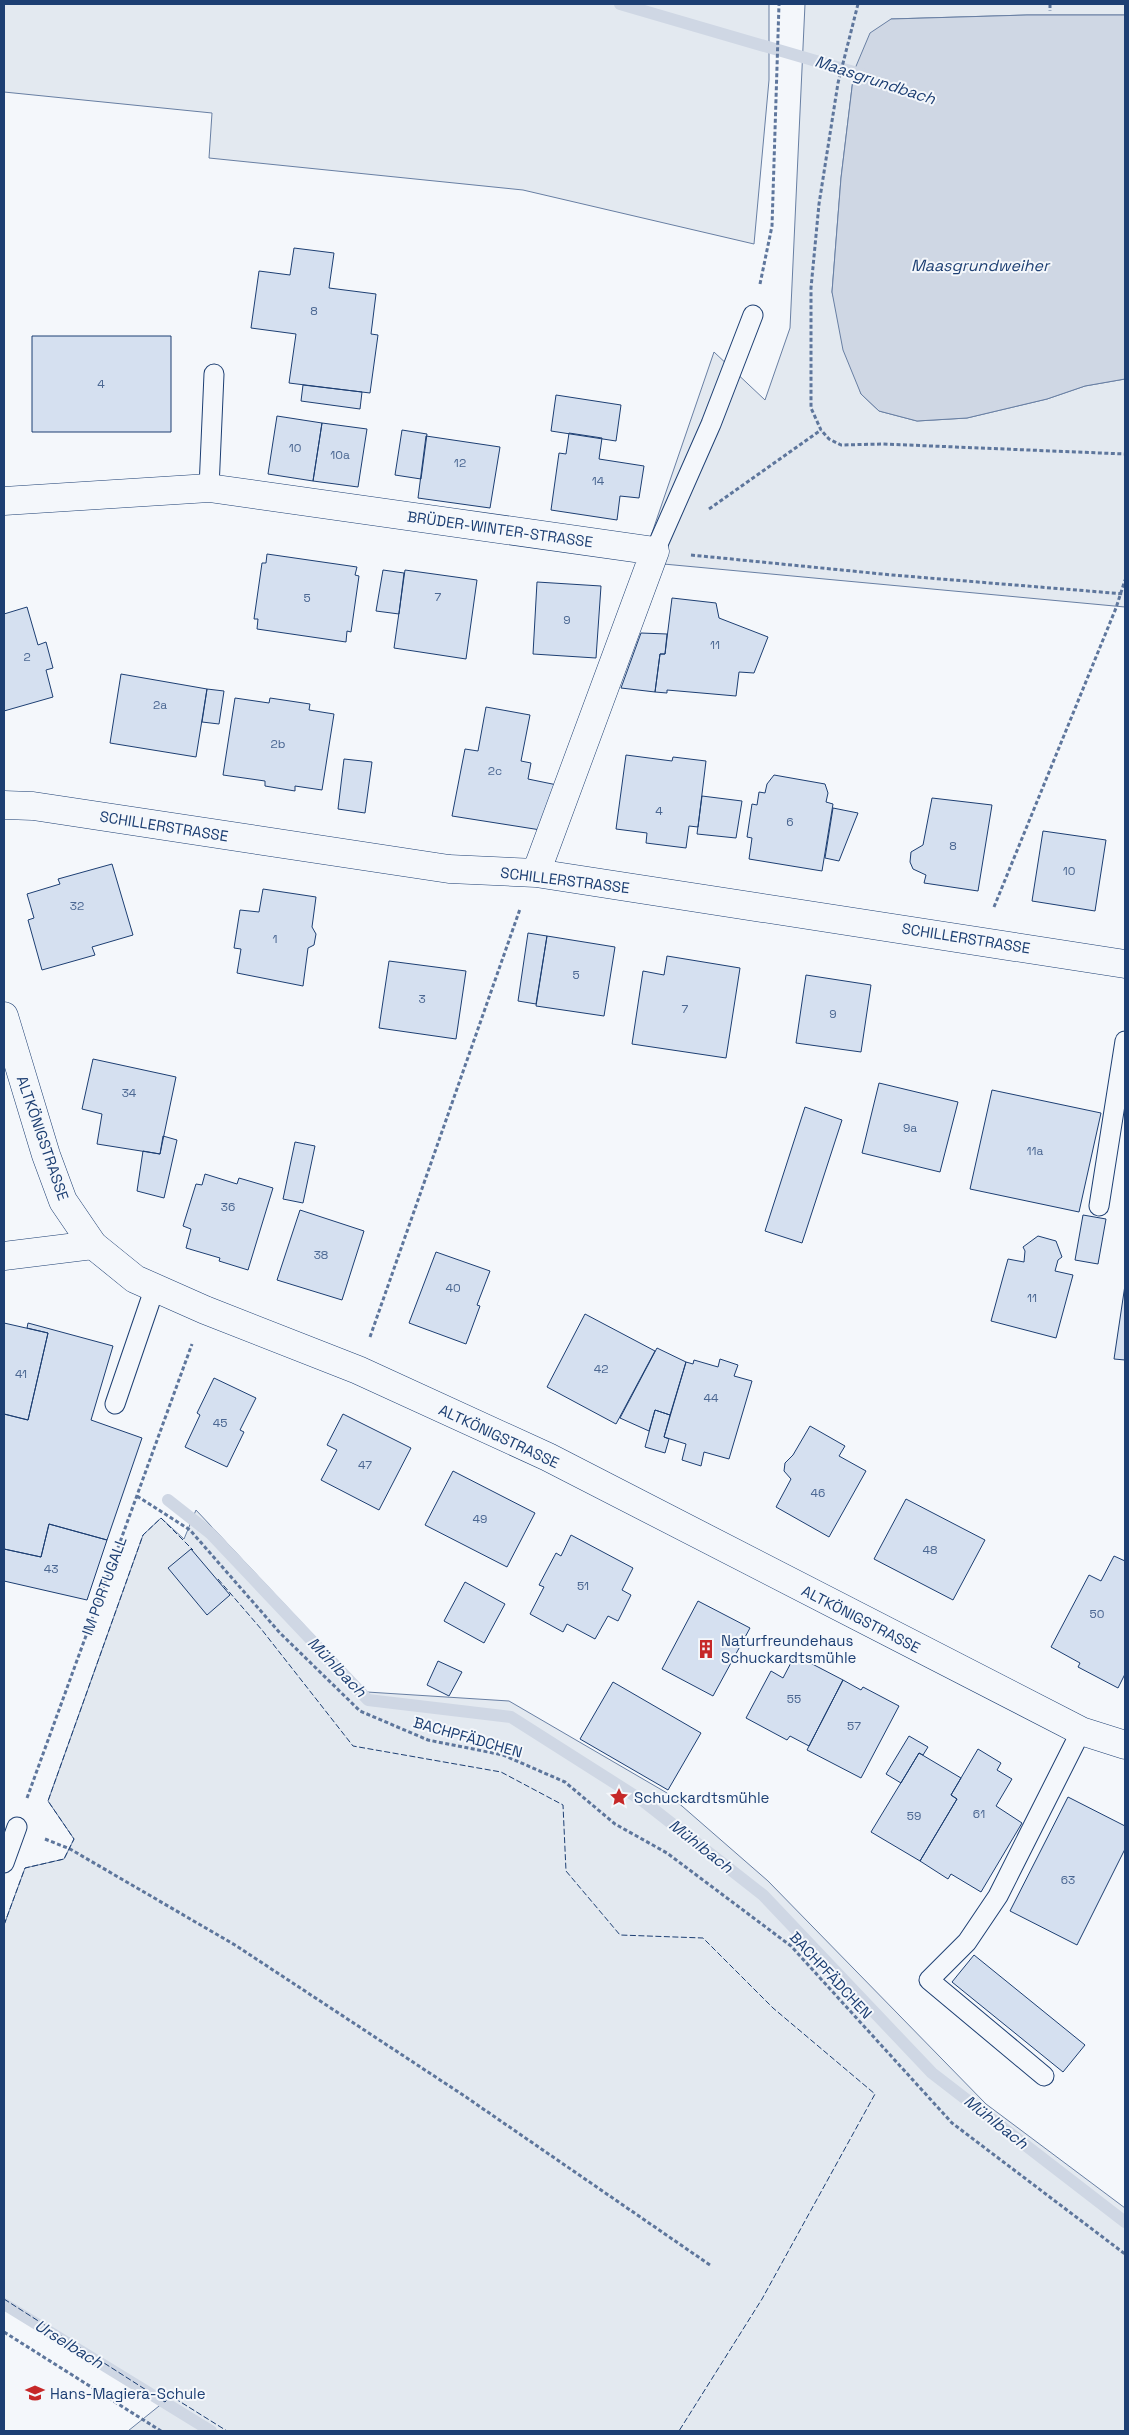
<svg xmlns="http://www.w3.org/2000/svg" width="1129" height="2435" viewBox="0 0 1129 2435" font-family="'Space Grotesk',sans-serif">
<rect width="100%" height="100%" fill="#f4f7fb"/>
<path fill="#e3e9f0" stroke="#687fa3" d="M4 4H769V80L754 244 523 190 209 158 212 113 4 92Z
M805 4H1125V15H1027L891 19 854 71 841 178 832 292 861 394 879 411 917 421 967 418 1047 399 1085 386 1125 379V607L642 562 714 352 765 400 790 328Z
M196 1510 367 1692 509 1701 667 1793 768 1881 986 2104 1125 2208V2431H128L164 2402 4 2299V1925L25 1868 64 1859 74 1839 48 1801 143 1535 161 1518 184 1539Z"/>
<path fill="#cfd7e4" stroke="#687fa3" d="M1027 15H1125V379L1085 386 1047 399 967 418 917 421 879 411 861 394 843 350 832 292 841 178 854 71 870 33 891 19Z"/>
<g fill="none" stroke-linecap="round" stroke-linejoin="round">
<path stroke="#cfd7e4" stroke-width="12" d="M620 4 871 77
M168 1500 210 1533 368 1700 511 1717 643 1801 763 1895 932 2073 1125 2222
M4 2304 211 2431"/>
</g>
<path fill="#d5e0f0" stroke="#1d3f73" d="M294 248 334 253 329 288 376 294 371 334 378 335 370 393 289 383 296 334 251 328 259 271 290 275Z
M32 336H171V432H32Z
M303 385 362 392 360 409 301 401Z
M556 395 621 405 616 441 551 431Z
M277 416 322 423 313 481 268 474Z
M322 423 367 429 358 487 313 481Z
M402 430 427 434 421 479 395 475Z
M569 433 602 438 599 459 644 466 639 498 620 496 617 520 551 510 559 453 566 454Z
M426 436 500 447 490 508 418 498Z
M267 554 357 567 355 575 359 576 351 632 347 631 346 642 257 629 258 619H254L262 563H266Z
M383 570 404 573 399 614 376 611Z
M405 570 477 580 466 659 394 648Z
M537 582 601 586 596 658 533 654Z
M672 598 716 603 719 618 768 637 754 673 739 672 736 696 667 690V693L655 692 660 654H665Z
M27 607 38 645 46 642 53 668 46 670 53 697 4 711V614Z
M641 633 667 634 665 654H660L655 692 621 688Z
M121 674 207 689 196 757 110 743Z
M207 689 224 691 219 724 202 722Z
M235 698 269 703 270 698 310 704 309 710 334 714 322 790 295 786V791L265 786V781L223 775Z
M486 707 530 715 521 761 531 763 528 779 562 786 547 831 452 816 465 749 478 751Z
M626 755 672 761 673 757 706 761 698 827 689 826 686 848 646 843 647 833 616 829Z
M344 759 372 762 365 813 338 809Z
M774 775 825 784 828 793 826 802 833 804 822 871 749 859 752 838 747 837 752 804 757 805 759 792 765 793 767 784Z
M702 796 742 801 736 838 697 834Z
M932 798 992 805 978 891 924 883 926 875 913 869 910 862 911 852 923 845Z
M833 808 858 813 839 861 825 858Z
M1043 831 1106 840 1095 911 1032 901Z
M112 864 133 935 92 947 95 955 42 970 28 920 34 918 27 894 60 884 58 879Z
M263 889 316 897 312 927 316 934 314 945 308 948 303 986 237 973 241 949 234 948 240 910 259 912Z
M528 933 547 936 536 1004 518 1001Z
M547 936 615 947 604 1016 536 1006Z
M667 956 740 968 726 1058 632 1044 643 971 664 975Z
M389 961 466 971 456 1039 379 1028Z
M806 975 871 985 861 1052 796 1043Z
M93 1059 176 1077 160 1154 97 1144 102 1114 82 1109Z
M879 1083 958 1102 940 1172 862 1153Z
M992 1090 1101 1113 1079 1212 970 1189Z
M805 1107 842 1120 802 1243 765 1231Z
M163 1136 177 1140 164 1198 137 1191 143 1151 160 1154Z
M295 1142 315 1146 303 1203 283 1199Z
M205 1174 237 1184 239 1178 273 1188 248 1270 219 1261 220 1258 186 1248 191 1229 183 1226 196 1184 202 1185Z
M300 1210 364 1231 342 1300 277 1280Z
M1083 1215 1106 1219 1098 1264 1075 1260Z
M1038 1236 1056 1241 1062 1257 1058 1260 1055 1271 1073 1275 1056 1338 991 1321 1008 1259 1024 1262 1025 1251 1023 1247Z
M436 1252 490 1271 477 1305 480 1306 466 1344 409 1323Z
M1125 1285V1360L1114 1359Z
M585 1314 655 1351 616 1424 547 1387Z
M4 1323 48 1333 28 1420 4 1414Z
M28 1323 113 1346 91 1420 142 1438 107 1540 49 1524 41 1557 4 1549V1414L28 1420 48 1333 27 1328Z
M657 1348 686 1362 670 1415 655 1410 649 1431 620 1418Z
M720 1359 738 1365 734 1376 752 1381 729 1459 704 1452 701 1466 682 1460 686 1444 664 1437 686 1362 693 1364 694 1360 718 1367Z
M214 1378 256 1398 240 1430 244 1432 227 1467 185 1447 200 1415 197 1413Z
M655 1410 670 1415 664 1437 669 1439 665 1453 645 1447Z
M343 1414 411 1448 379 1510 321 1480 337 1450 327 1445Z
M810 1426 845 1446 839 1456 866 1471 829 1537 776 1507 791 1479 784 1471 785 1463 793 1455Z
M453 1471 535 1513 507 1567 425 1525Z
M906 1499 985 1540 953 1600 874 1559Z
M49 1524 107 1540 87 1600 4 1581V1549L41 1557Z
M571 1535 633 1568 622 1590 631 1595 618 1621 608 1616 595 1639 567 1624 563 1632 530 1614 544 1587 539 1585 556 1553 561 1556Z
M191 1549 230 1595 207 1615 168 1568Z
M1114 1556 1125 1561V1674L1118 1688 1078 1667 1080 1663 1051 1647 1089 1575 1101 1581Z
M465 1582 505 1604 484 1643 444 1621Z
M698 1601 750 1628 713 1696 662 1669Z
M795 1655 843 1680 809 1746 790 1736 787 1740 746 1718 771 1671 783 1678Z
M438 1661 462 1672 449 1696 427 1685Z
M843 1680 861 1690 863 1687 899 1706 861 1778 807 1750Z
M613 1682 701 1733 668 1790 580 1739Z
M909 1736 928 1747 923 1755 919 1753 901 1783 886 1774Z
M978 1749 1001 1763 997 1770 1012 1779 996 1806 1022 1823 981 1892 951 1874 948 1879 920 1861 957 1799 951 1795Z
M919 1753 961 1778 951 1795 957 1799 920 1861 871 1832Z
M1068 1797 1125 1826V1849L1077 1945 1010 1911Z
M974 1955 1085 2045 1063 2072 952 1982Z"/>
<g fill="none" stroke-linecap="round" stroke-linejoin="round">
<g stroke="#1d3f73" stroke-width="21">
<path id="service" d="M209 488 214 374
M655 551 711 424 753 315
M1099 1206 1125 1041
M115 1404 155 1287
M4 1863 17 1827
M1044 2076 929 1980 967 1942 998 1896 1081 1731"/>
</g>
<g stroke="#1d3f73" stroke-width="29">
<path id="minor" d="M4 501 209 488 655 551 536 873
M4 805 33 806 449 869 536 873 1125 964
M4 1256 93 1245"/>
</g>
<g stroke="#1d3f73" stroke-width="29">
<path id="tertiary" d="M4 1016 46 1155 63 1201 93 1245 135 1279 205 1310 358 1370 548 1457 1081 1731 1125 1745"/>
</g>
<path stroke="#5e769c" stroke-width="3" stroke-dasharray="4 2.5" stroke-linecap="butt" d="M858 4 838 83 819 204 811 288V408L821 430 829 439 841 445 883 444 1125 454
M1050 4V11
M760 284 772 226 779 4
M709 509 821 430
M691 555 892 575 1125 594
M994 907 1116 608 1125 580
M370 1337 520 909
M137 1496 190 1530 280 1633 360 1711 428 1740 503 1755 565 1782 615 1824 667 1853 791 1946 952 2123 1125 2254
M27 1798 192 1344
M45 1839 70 1849 235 1945 463 2095 710 2265
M4 2332 161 2431"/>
<use href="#service" stroke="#f4f7fb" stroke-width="19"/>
<use href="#minor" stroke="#f4f7fb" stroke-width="28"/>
<use href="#tertiary" stroke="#f4f7fb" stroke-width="28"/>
<path stroke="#1d3f73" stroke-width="1" stroke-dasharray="6 2.5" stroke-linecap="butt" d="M218 1579 262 1630 353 1746 501 1772 563 1805 566 1871 620 1935 703 1938 773 2008 875 2094 762 2299 679 2431
M4 1925 25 1868 64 1859 74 1839 48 1801 143 1535 161 1518 193 1550
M4 2299 165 2402 171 2396 227 2431"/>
</g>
<defs>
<g id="building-bare" transform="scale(1.5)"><path d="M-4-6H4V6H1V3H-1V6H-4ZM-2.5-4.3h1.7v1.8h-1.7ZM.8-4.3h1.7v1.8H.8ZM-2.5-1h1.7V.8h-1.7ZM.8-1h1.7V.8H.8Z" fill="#c62828" stroke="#f4f7fb" stroke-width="2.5" paint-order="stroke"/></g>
<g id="sight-bare" transform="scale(1.5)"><path d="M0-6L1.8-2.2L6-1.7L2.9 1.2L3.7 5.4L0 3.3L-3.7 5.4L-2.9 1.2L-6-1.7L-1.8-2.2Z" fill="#c62828" stroke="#f4f7fb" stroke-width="2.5" paint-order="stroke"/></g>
<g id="school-bare" transform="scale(1.5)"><path d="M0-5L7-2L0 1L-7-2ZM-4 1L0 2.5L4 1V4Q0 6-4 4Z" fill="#c62828" stroke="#f4f7fb" stroke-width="2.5" paint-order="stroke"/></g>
</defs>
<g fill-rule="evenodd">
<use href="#building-bare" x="706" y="1649"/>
<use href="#sight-bare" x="619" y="1797"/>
<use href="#school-bare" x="35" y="2393"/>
</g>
<g text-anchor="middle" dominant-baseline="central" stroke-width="4" stroke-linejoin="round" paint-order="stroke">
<g font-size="12" fill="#4b6792">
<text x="314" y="311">8</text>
<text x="101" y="384">4</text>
<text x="295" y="448">10</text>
<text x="340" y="455">10a</text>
<text x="460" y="463">12</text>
<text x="598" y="481">14</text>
<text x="438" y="597">7</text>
<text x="307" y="598">5</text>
<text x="567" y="620">9</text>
<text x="715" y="645">11</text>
<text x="27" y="657">2</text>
<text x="160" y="705">2a</text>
<text x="278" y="744">2b</text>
<text x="495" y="771">2c</text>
<text x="659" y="811">4</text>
<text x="790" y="822">6</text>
<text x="953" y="846">8</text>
<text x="1069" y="871">10</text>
<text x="77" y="906">32</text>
<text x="275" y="939">1</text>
<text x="576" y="975">5</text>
<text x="422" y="999">3</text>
<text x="685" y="1009">7</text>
<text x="833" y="1014">9</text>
<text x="129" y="1093">34</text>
<text x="910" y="1128">9a</text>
<text x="1035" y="1151">11a</text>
<text x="228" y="1207">36</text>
<text x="321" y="1255">38</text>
<text x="453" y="1288">40</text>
<text x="1032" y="1298">11</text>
<text x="601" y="1369">42</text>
<text x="21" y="1374">41</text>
<text x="711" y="1398">44</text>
<text x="220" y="1423">45</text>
<text x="365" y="1465">47</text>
<text x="818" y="1493">46</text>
<text x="480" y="1519">49</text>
<text x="930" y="1550">48</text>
<text x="51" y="1569">43</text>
<text x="583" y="1586">51</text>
<text x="1097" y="1614">50</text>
<text x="794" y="1699">55</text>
<text x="854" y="1726">57</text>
<text x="979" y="1814">61</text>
<text x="914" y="1816">59</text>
<text x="1068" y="1880">63</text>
</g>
<g font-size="15" fill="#1d3f73" stroke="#f4f7fb">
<text transform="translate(500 529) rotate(8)">BRÜDER-WINTER-STRASSE</text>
<text transform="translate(164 826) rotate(9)">SCHILLERSTRASSE</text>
<text transform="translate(565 880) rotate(7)">SCHILLERSTRASSE</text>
<text transform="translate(966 938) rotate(9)">SCHILLERSTRASSE</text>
<text transform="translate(43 1138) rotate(71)">ALTKÖNIGSTRASSE</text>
<text transform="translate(499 1436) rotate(25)">ALTKÖNIGSTRASSE</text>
<text transform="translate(104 1586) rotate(-70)">IM PORTUGALL</text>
<text transform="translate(861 1619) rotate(27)">ALTKÖNIGSTRASSE</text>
<text transform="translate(468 1737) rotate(16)">BACHPFÄDCHEN</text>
<text transform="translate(831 1975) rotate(47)">BACHPFÄDCHEN</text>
</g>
<g font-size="15" fill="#1d3f73" stroke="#f4f7fb" text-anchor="start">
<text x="721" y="1640">Naturfreundehaus<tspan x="721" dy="17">Schuckardtsmühle</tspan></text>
<text x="634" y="1797">Schuckardtsmühle</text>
<text x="50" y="2393">Hans-Magiera-Schule</text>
</g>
<g font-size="16" font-style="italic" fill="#1d3f73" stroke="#f4f7fb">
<text transform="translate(875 80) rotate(18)">Maasgrundbach</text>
<text x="980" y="265">Maasgrundweiher</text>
<text transform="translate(337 1667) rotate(46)">Mühlbach</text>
<text transform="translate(701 1846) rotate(38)">Mühlbach</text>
<text transform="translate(996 2122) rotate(38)">Mühlbach</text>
<text transform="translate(69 2344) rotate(32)">Urselbach</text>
</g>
</g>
<rect width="1129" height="2435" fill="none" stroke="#1d3f73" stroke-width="10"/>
</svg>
